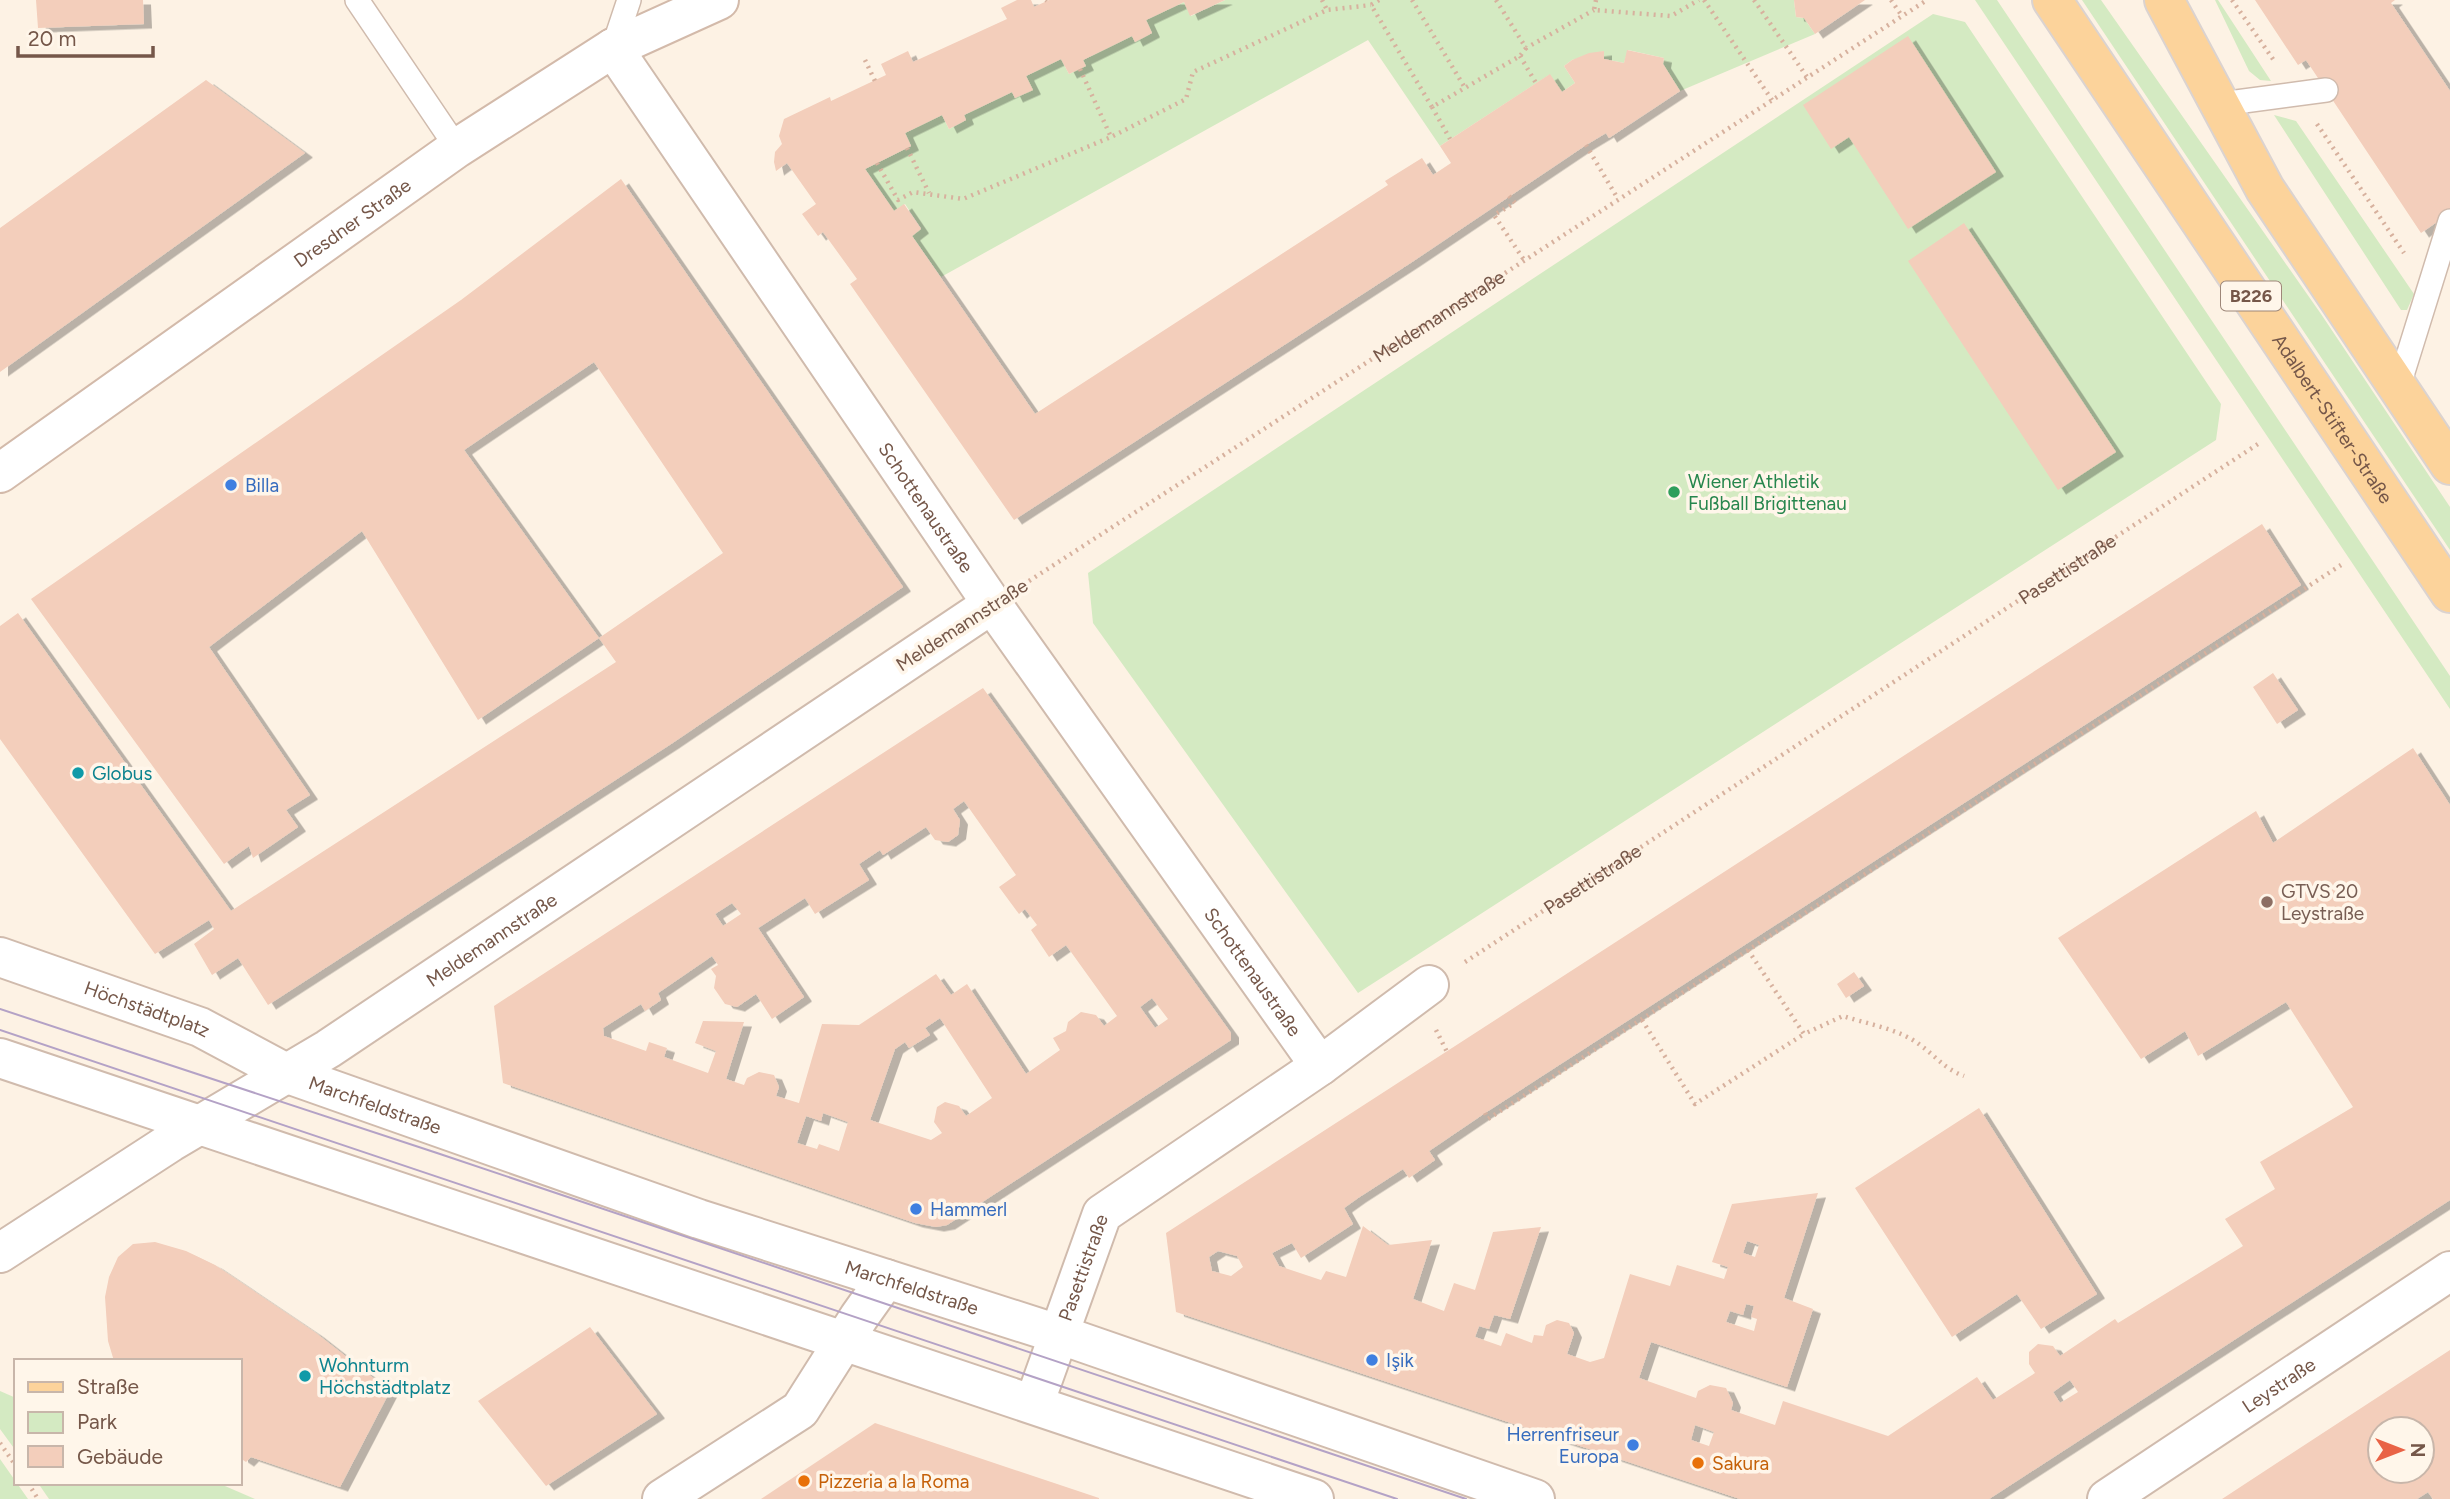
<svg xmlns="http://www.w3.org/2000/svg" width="2450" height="1499" viewBox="0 0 2450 1499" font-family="Figtree,sans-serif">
<defs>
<filter id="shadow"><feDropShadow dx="8" dy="4.5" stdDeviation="0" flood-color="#0004"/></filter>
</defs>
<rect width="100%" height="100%" fill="#fdf2e4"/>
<path fill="#d4eac2" d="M1225 0H1794L1796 17 1804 18 1815 34 1680 91 1663 64 1664 58 1628 50 1624 63 1604 59V51L1572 60 1564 66 1575 83 1562 92 1549 75 1440 146 1368 40 941 277 912 236 921 228 905 204 894 211 865 169 911 146 905 133 942 115 949 129 966 120 964 115 1012 92 1015 98 1032 90 1026 76 1061 59 1069 74 1085 66 1083 60 1132 36 1135 42 1152 33 1146 20 1184 2 1191 16Z
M1975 0H1997L2450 676V709Z
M2082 0H2101L2321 314 2450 507V550Z
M2215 0H2218L2271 81 2260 80 2249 71Z
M1933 14 1965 22 2221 404 2216 440 1358 993 1093 623 1088 573Z
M2274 115 2296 121 2414 294 2407 310H2401Z
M0 1391 16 1398V1451L0 1429Z
M0 1459 28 1499H0Z
M38 1483H218L255 1499H49Z"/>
<path fill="#f3cebb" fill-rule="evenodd" filter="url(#shadow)" d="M36 0H143L144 24 38 28Z
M1017 0H1031L1034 7 1049 0H1225L1190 16 1184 2 1146 20 1152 33 1135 42 1132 36 1083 60 1086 66 1069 74 1061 59 1026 76 1033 90 1015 98 1012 92 964 115 966 120 949 129 942 115 905 133 911 146 865 169 894 211 904 204 921 229 912 236 1035 414 1388 185 1385 181 1422 158 1433 175 1451 163 1440 146 1550 74 1562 92 1575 83 1564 66 1572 60 1589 53 1604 51V59L1624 63 1627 50 1664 58 1663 64 1680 91 1609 138 1606 133 1586 145 1412 262 1014 520 850 284 857 279 823 232 818 236 802 214 816 204 787 163 776 171 774 162 775 152 782 144 779 136 784 119 830 97 831 101 886 75 881 64 908 51 913 62 1007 19 1001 8Z
M1794 0H1865L1815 34 1804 18 1796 17Z
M2255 0H2395L2391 3 2450 91V213L2421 233 2306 60 2298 65Z
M1908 36 1996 172 1908 229 1849 137 1831 149 1803 105Z
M206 80 305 153 0 372V228Z
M621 179 903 587 671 744 268 1005 238 958 212 975 194 944 214 929 209 920 155 954 0 739V626L18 613 231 911 616 662 599 638 723 553 594 362 464 450 599 638 478 720 362 531 209 647 310 795 286 810 298 827 253 858 249 846 224 864 31 599 461 300Z
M1964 223 2116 452 2058 490 1908 261Z
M2262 524 2301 585 1485 1113 1429 1151 1435 1160 1409 1178 1403 1169 1358 1198 1344 1208 1353 1224 1301 1258 1292 1243 1272 1253 1279 1266 1321 1280 1326 1271 1346 1277 1363 1226 1388 1245 1432 1240 1413 1299 1444 1311 1454 1283 1475 1290 1493 1232 1541 1227 1510 1319 1494 1315 1489 1329 1479 1326 1475 1337 1501 1346 1506 1333 1532 1343 1534 1335 1543 1336 1546 1325 1557 1320 1569 1323 1574 1333 1567 1354 1590 1362 1604 1358 1630 1274 1670 1286 1677 1265 1724 1279 1728 1267 1712 1262 1732 1204 1818 1193 1784 1298 1813 1309 1787 1387 1651 1342 1639 1378 1696 1398 1698 1391 1710 1385 1726 1388 1733 1403 1731 1410 1775 1425 1783 1401 1888 1436 1977 1377 1993 1400 2035 1373 2029 1364V1352L2038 1344 2053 1346 2060 1356 2115 1319 2118 1323 2243 1246 2225 1219 2275 1189 2260 1162 2353 1107 2286 1002 2198 1056 2185 1031 2141 1059 2058 938 2256 811 2273 843 2413 748 2450 805V1200L1989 1499H1740L1176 1312 1166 1233ZM1747 1241 1759 1245 1755 1257 1743 1253ZM1218 1251 1237 1256 1243 1267 1231 1276 1212 1271 1209 1257ZM1746 1304 1754 1306 1751 1317 1757 1319 1754 1331 1726 1322 1730 1311 1743 1315ZM2070 1380 2078 1392 2060 1403 2053 1392ZM1695 1425 1714 1432 1709 1446 1691 1440Z
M2273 673 2298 710 2277 724 2253 687Z
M983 688 1231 1033V1040L947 1225 936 1227 915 1223 503 1083 494 1006ZM964 801 1016 875 999 887 1019 914 1025 909 1037 925 1031 930 1049 957 1066 945 1117 1016 1104 1026 1096 1015 1081 1012 1068 1022 1066 1031 1053 1038 1060 1050 1026 1074 967 984 951 995 936 974 859 1025 822 1024 799 1103 776 1096 779 1087 774 1075 759 1072 747 1078 744 1085 726 1079 744 1022 703 1021 695 1043 716 1051 708 1073 664 1057 667 1048 649 1042 646 1051 604 1036 603 1028 641 1004 645 1011 661 1000 658 993 712 956 718 965 711 969 716 976 714 988 725 1004 737 1007 756 994 772 1019 804 997 758 928 805 898 815 914 869 880 859 864 880 850 883 855 926 827 935 840 948 842 958 835 960 820 953 809ZM732 903 741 914 723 926 715 914ZM1152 998 1168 1019 1155 1028 1140 1007ZM940 1018 992 1098 966 1116 959 1106 945 1102 937 1107 934 1122 942 1133 931 1140 870 1120 895 1049 905 1042 909 1048 930 1035 925 1028ZM823 1113 848 1122 839 1151 819 1144 817 1149 797 1143 806 1116 821 1121Z
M1854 972 1864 986 1846 998 1837 984Z
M1979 1108 2097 1294 2041 1329 2017 1294 1952 1337 1855 1188Z
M155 1242 186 1251 215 1265 316 1333 390 1391 340 1487 251 1457 246 1462 240 1458V1361H114L108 1341 105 1297 109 1277 118 1257 133 1244Z
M590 1327 657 1414 546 1486 478 1401Z
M2450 1350V1499H2433L2428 1492 2417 1499H2222ZM2380 1429H2422V1471H2380Z
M875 1423 1099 1498V1499H761Z"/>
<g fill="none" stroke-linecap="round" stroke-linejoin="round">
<g stroke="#d0bbad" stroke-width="26">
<path id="service" d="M357 0 457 148
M613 48 629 0
M2221 104 2326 90
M2398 388 2450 221"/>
</g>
<g stroke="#d0bbad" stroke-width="42">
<g id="minor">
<path id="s3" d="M613 48 992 604 1320 1066"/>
<path id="s4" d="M0 1253 171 1142 328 1049 992 604"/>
<path id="s5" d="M1034 1404 1102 1214 1320 1066 1429 985"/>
<path d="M662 1499 800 1410 859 1317 886 1279"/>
</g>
</g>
<g stroke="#d0bbad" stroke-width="42">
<g id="tertiary">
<path id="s6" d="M0 957 200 1027 288 1074 699 1219 1058 1334 1535 1499"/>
<path d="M0 1058 1314 1499"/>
<path id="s7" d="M2107 1499 2450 1271"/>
</g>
</g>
<g stroke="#d3baaa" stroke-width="42">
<g id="secondary">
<path id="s8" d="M0 473 457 148 613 48 719 0"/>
</g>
</g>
<g stroke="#dbd3d0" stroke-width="42">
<g id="primary">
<path id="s9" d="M2052 0 2450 593"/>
<path d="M2164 0 2265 189 2450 465"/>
</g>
</g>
<g stroke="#d7b19e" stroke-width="4.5" stroke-dasharray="2 5" stroke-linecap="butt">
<path d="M1046 0 1047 1"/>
<path d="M1322 0 1327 10"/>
<path d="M1379 0 1371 5 1432 107 1520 56 1526 48"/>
<path d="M1412 0 1465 88"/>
<path d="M1496 0 1526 48 1594 10"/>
<path d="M1596 0 1594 10 1671 16 1699 0"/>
<path d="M1704 0 1772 100"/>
<path d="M1754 0 1807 77"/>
<path d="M1891 0 1902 16"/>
<path d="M2232 0 2275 62"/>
<path d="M1520 56 1536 83"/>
<path d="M865 60 875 81"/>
<path d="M1080 69 1111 137 1186 99 1193 72 1327 10 1371 5"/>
<path d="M1432 107 1450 139"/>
<path d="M2317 124 2404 253"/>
<path d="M1586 145 1618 199"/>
<path d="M907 148 929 193"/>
<path d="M877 163 898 200 913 192 963 199 1111 137"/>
<path d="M1509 196 1515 203 1494 215 1524 260"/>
<path id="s1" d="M1029 581 1927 0"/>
<path d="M1748 950 1804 1034 1843 1016C1867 1024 1900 1029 1920 1045 1937 1057 1943 1068 1964 1076"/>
<path id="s2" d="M1465 962 2258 444"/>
<path d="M1642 1020 1695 1104 1804 1034"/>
<path d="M1436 1030 1447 1052"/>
<path d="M1485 1113 1488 1119 2341 565"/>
<path d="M0 1443 16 1466"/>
<path d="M28 1483 38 1499"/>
</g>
<use href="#service" stroke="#fff" stroke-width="23"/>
<use href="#minor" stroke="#fff" stroke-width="38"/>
<use href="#tertiary" stroke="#fff" stroke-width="38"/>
<use href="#secondary" stroke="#fff" stroke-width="38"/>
<use href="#primary" stroke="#fcd39b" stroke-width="38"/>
<path stroke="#b4a2c6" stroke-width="2" d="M0 1009 437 1153 1466 1499
M0 1030 1397 1499"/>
</g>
<g fill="#3f7fe0" stroke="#fff6ea" stroke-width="2.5">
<circle cx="231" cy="485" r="7"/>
<circle cx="916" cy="1209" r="7"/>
<circle cx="1372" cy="1360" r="7"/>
<circle cx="1633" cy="1445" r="7"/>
</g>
<circle fill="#2e9e5b" stroke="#fff6ea" stroke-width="2.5" cx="1674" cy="492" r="7"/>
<g fill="#0f9aa8" stroke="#fff6ea" stroke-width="2.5">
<circle cx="78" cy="773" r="7"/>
<circle cx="305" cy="1376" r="7"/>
</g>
<circle fill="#8d6e63" stroke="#fff6ea" stroke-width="2.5" cx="2267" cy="902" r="7"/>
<g fill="#e8710a" stroke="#fff6ea" stroke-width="2.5">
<circle cx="1698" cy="1463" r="7"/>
<circle cx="804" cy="1481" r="7"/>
</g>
<g text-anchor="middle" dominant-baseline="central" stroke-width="7" stroke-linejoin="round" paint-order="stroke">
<rect fill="#fff6ea" stroke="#9e8779" stroke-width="2" x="2221" y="281.5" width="60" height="29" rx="5"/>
<g font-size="18" font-weight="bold" fill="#755749">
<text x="2251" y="296">B226</text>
</g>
<g font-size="19" fill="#755749" stroke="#fff6ea">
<text stroke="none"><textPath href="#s8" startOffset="432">Dresdner Straße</textPath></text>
<text stroke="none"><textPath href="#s1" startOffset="488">Meldemannstraße</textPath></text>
<text stroke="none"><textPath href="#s9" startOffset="504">Adalbert-Stifter-Straße</textPath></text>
<text stroke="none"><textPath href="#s3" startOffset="556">Schottenaustraße</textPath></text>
<text stroke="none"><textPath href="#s2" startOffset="719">Pasettistraße</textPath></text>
<text transform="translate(962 625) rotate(-33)">Meldemannstraße</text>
<text stroke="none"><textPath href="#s2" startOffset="152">Pasettistraße</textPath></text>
<text stroke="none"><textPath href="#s4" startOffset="583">Meldemannstraße</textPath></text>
<text stroke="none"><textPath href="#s3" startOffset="1124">Schottenaustraße</textPath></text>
<text stroke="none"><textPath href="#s6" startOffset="156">Höchstädtplatz</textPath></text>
<text stroke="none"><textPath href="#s6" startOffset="404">Marchfeldstraße</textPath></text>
<text stroke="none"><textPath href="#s5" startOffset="145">Pasettistraße</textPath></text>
<text stroke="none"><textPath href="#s6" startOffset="971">Marchfeldstraße</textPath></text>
<text stroke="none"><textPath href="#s7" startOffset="206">Leystraße</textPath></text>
</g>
<g font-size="19" fill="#27864d" stroke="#fff6ea" text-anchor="start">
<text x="1688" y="481">Wiener Athletik<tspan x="1688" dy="22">Fußball Brigittenau</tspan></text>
</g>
<g font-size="19" fill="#366cbe" stroke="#fff6ea" text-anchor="start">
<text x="245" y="485">Billa</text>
<text x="930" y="1209">Hammerl</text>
<text x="1386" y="1360">Işik</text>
<text x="1619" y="1434" text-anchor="end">Herrenfriseur<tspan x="1619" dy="22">Europa</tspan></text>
</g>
<g font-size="19" fill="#0d838f" stroke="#fff6ea" text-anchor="start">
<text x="92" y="773">Globus</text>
<text x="319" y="1365">Wohnturm<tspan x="319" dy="22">Höchstädtplatz</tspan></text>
</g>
<g font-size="19" fill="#785e54" stroke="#fff6ea" text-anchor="start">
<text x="2281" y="891">GTVS 20<tspan x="2281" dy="22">Leystraße</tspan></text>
</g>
<g font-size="19" fill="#c56008" stroke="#fff6ea" text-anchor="start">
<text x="1712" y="1463">Sakura</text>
<text x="818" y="1481">Pizzeria a la Roma</text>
</g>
</g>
<rect x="14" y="1359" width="228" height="126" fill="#fff6ea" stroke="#c8b6aa" stroke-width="2"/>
<rect x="28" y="1382" width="35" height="10" fill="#fcd39b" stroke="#c8b6aa" stroke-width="2"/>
<text x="77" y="1394" font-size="21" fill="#755749">Straße</text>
<rect x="28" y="1412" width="35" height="21" fill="#d4eac2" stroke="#c8b6aa" stroke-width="2"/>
<text x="77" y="1429" font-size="21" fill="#755749">Park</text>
<rect x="28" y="1446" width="35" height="21" fill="#f3cebb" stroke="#c8b6aa" stroke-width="2"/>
<text x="77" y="1464" font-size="21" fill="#755749">Gebäude</text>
<g transform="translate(2401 1450) rotate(90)"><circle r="33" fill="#fff6ea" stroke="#c8b6aa" stroke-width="2"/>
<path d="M0-5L12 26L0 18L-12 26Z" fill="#e96346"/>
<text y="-10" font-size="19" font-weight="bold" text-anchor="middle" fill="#755749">N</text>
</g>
<path d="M18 46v10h135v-10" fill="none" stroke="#755749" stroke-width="3.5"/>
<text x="28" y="46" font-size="21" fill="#755749" stroke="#fff6ea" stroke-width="5" paint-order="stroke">20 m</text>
</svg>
